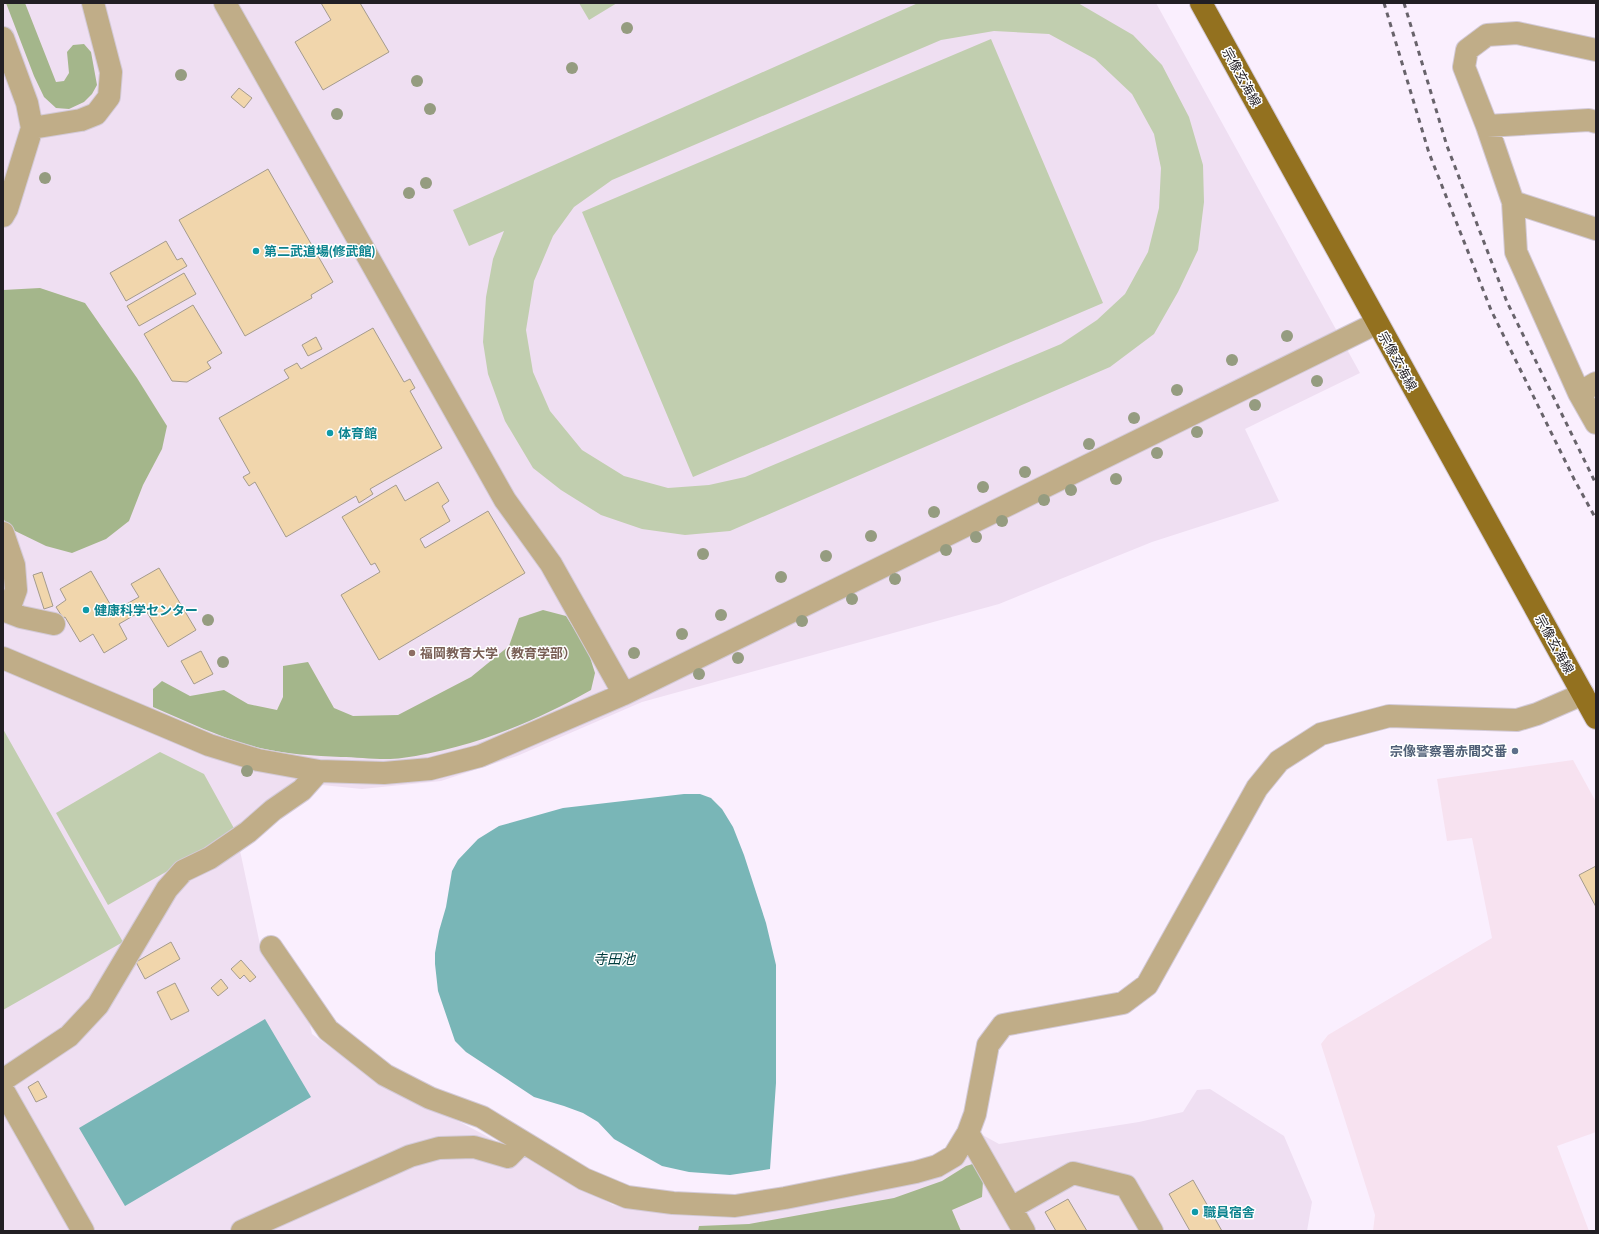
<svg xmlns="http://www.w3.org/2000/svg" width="1599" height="1234" viewBox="0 0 1599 1234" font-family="Lato,'Noto Sans JP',sans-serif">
<rect width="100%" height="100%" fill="#faeffe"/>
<path fill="#f7e2f0" d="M1573 760 1596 802V1132L1557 1146 1589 1231H1373L1375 1215 1321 1044 1328 1035 1492 938 1472 838 1447 841 1437 779Z"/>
<path fill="#efdff2" d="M3 3H1156L1360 373 1245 429 1279 501 1152 542 999 604 642 702 517 756 441 781 362 789 322 785 279 813 239 846 262 954 306 1007 312 1034 374 1079 418 1103 460 1122 507 1147 613 1205 674 1215 734 1218 912 1184 946 1174 967 1154 979 1133 999 1144 1139 1122 1183 1112 1197 1090 1210 1089 1284 1136 1312 1202 1307 1231H3Z"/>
<path fill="#c1ceaf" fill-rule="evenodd" d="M579 3H617L589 20Z
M918 3H1078L1133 35 1162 65 1189 117 1203 165 1204 202 1198 250 1178 292 1154 334 1110 367 730 531 685 535 642 529 601 515 561 490 533 468 505 421 488 374 483 342 486 297 493 259 504 231 469 246 453 210ZM994 31 1049 34 1095 59 1132 94 1154 134 1161 168 1159 208 1148 252 1125 294 1097 320 1061 344 745 477 709 485 668 488 624 476 582 450 550 411 533 372 526 330 534 281 553 236 574 207 612 180 941 40Z
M991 39 1103 303 693 477 582 212Z
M3 729 123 942 3 1010Z
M160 752 204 774 236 832 108 905 56 813Z"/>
<path fill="#a4b68b" d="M6 3H25L56 82 64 81 69 73 67 52 73 45 84 44 91 52 97 85 92 94 84 102 69 109 56 108 44 97 34 76Z
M40 288 85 303 137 378 167 426 162 449 143 485 129 521 106 539 72 553 46 546 9 528 3 518V290Z
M543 610 566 616 588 651 595 673 591 690C533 723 468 749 402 758 384 761 359 757 341 757 315 756 286 754 260 748 223 739 188 722 153 707V689L162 681 190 696 224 690 248 704 277 710 283 697V666L308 662 334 708 353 716 398 715 471 677 509 646 519 618Z
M976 1163 983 1181 982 1197 952 1210 961 1231H698L699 1226 749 1224 894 1198 942 1181 966 1166Z"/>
<path fill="#79b6b7" d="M684 794H700L711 798 722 809 733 827 744 855 766 923 776 965V1083L770 1169 730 1175 689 1172 662 1166 614 1139 598 1122 583 1113 564 1106 534 1097 466 1052 455 1041 438 991 435 964V953L439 931 446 907 452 871 458 860 478 839 499 826 563 808Z
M265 1019 311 1097 125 1206 79 1128Z"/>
<path fill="#f1d6ac" stroke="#a49b8d" d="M321 3H360L389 52 323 90 295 42 331 20Z
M239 88 252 98 244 108 231 97Z
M268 169 333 282 311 295 312 298 245 336 179 220Z
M166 241 177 260 182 258 187 266 126 301 110 273Z
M184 273 196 294 139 326 127 306Z
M193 305 222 353 207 362 211 368 187 382 172 381 144 334Z
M373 328 404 382 410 379 415 388 410 391 442 448 370 489 373 494 359 503 356 496 286 537 255 482 249 486 243 477 250 473 219 418 289 378 284 370 297 363 301 369Z
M316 337 322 349 308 356 302 345Z
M438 482 449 501 442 506 450 521 420 539 425 548 488 511 525 573 379 660 341 595 380 572 375 563 371 565 342 517 396 485 405 501Z
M159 568 196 630 168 647 145 609 119 624 127 639 104 653 93 634 80 642 65 617 63 618 56 607 66 600 60 589 91 571 114 611 139 597 131 584Z
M42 572 53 606 44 609 33 575Z
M201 651 213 674 194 684 181 661Z
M1596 866V907L1579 875Z
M171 942 180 959 145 979 136 962Z
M241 960 256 977 250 982 244 975 240 979 231 969Z
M221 979 228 988 218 996 211 988Z
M175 983 189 1011 171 1020 157 992Z
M38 1081 47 1097 36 1102 28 1087Z
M1193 1180 1222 1231H1190L1169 1194Z
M1068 1199 1087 1231H1056L1045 1212Z"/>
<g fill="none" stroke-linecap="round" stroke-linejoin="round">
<g stroke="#d3cad7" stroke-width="24">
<path id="minor" d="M225 3 505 500 551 564 624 694
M3 38 27 103 32 128 7 209 3 216
M1596 50 1517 33 1487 35 1467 50 1464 67 1487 126 1513 202 1516 252 1579 393 1596 423
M1487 126 1589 120 1596 122
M32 128 81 120 96 114 109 97 111 72 93 3
M1513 202 1596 229
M1579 393 1596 383
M3 533 14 565 16 590 8 612
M3 610 21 617 54 624
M3 658 209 745 258 760 319 771 384 773 430 769 480 756 624 694 1377 323
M271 947 328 1030 385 1075 430 1098 482 1117 584 1179 627 1197 673 1203 735 1206 785 1198 916 1172 937 1166 954 1156 968 1133 975 1114 988 1045 1003 1025 1123 1003 1147 985 1257 788 1279 761 1321 734 1389 716 1517 720 1537 714 1583 694
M3 1080 69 1036 98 1005 167 889 183 871 210 858 248 832 273 810 302 790 319 771
M3 1090 83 1231
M968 1133 1024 1231
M1011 1208 1073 1173 1126 1186 1152 1231
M242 1231 410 1156 439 1148 474 1147 508 1157 523 1142"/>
</g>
<g stroke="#d3cad7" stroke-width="24">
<path id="major" d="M1201 3 1596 718"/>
</g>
<use href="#minor" stroke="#c0ad88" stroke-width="22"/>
<use href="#major" stroke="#93711f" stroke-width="22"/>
<path stroke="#68636b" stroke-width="3" stroke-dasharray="5 5" stroke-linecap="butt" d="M1384 3 1429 153 1491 310 1574 479 1596 519
M1404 3 1447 146 1507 302 1596 484"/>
</g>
<g fill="#959c80">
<circle cx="627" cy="28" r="6"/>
<circle cx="572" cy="68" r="6"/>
<circle cx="181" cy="75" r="6"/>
<circle cx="417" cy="81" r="6"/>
<circle cx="430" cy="109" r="6"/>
<circle cx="337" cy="114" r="6"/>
<circle cx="45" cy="178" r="6"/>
<circle cx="426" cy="183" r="6"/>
<circle cx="409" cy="193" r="6"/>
<circle cx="1287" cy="336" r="6"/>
<circle cx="1232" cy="360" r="6"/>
<circle cx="1317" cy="381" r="6"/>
<circle cx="1177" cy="390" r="6"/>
<circle cx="1255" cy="405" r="6"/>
<circle cx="1134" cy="418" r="6"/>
<circle cx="1197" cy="432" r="6"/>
<circle cx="1089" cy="444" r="6"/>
<circle cx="1157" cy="453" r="6"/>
<circle cx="1025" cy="472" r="6"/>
<circle cx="1116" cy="479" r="6"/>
<circle cx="983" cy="487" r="6"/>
<circle cx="1071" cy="490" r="6"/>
<circle cx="1044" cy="500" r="6"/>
<circle cx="934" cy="512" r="6"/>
<circle cx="1002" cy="521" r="6"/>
<circle cx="871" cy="536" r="6"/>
<circle cx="976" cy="537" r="6"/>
<circle cx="946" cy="550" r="6"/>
<circle cx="703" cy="554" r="6"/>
<circle cx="826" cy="556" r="6"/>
<circle cx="781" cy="577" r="6"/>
<circle cx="895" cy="579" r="6"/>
<circle cx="852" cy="599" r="6"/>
<circle cx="721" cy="615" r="6"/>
<circle cx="208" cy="620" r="6"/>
<circle cx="802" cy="621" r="6"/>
<circle cx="682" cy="634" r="6"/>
<circle cx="634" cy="653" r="6"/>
<circle cx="738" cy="658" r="6"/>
<circle cx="223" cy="662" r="6"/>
<circle cx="699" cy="674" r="6"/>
<circle cx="247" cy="771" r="6"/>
</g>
<g fill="#0f9aa8" stroke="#fff" stroke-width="1.5">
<circle cx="256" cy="251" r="4"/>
<circle cx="330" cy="433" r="4"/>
<circle cx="86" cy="610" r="4"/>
<circle cx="1195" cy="1212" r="4"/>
</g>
<circle fill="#8d6e63" stroke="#fff" stroke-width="1.5" cx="412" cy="653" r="4"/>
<circle fill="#5c6f8a" stroke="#fff" stroke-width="1.5" cx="1515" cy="751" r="4"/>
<g text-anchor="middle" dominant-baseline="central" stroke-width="3" stroke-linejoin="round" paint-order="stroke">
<g font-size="13" fill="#221f24" stroke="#fff">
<text transform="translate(1242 77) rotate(61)">宗像玄海線</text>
<text transform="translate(1398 361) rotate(61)">宗像玄海線</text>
<text transform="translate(1555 644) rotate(61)">宗像玄海線</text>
</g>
<g font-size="13" font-weight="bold" fill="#0d838f" stroke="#fff" text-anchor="start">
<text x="264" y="251">第二武道場(修武館)</text>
<text x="338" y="433">体育館</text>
<text x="94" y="610">健康科学センター</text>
<text x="1203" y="1212">職員宿舎</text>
</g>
<g font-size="13" font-weight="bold" fill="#785e54" stroke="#fff" text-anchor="start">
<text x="420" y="653">福岡教育大学（教育学部）</text>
</g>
<g font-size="13" font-weight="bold" fill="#4e5e75" stroke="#fff" text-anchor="end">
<text x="1507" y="751">宗像警察署赤間交番</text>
</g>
<g font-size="14" font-style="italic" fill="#003d3e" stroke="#fff">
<text x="614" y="958">寺田池</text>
</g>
</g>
<rect width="1599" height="1234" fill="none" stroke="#221f24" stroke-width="8"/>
</svg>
